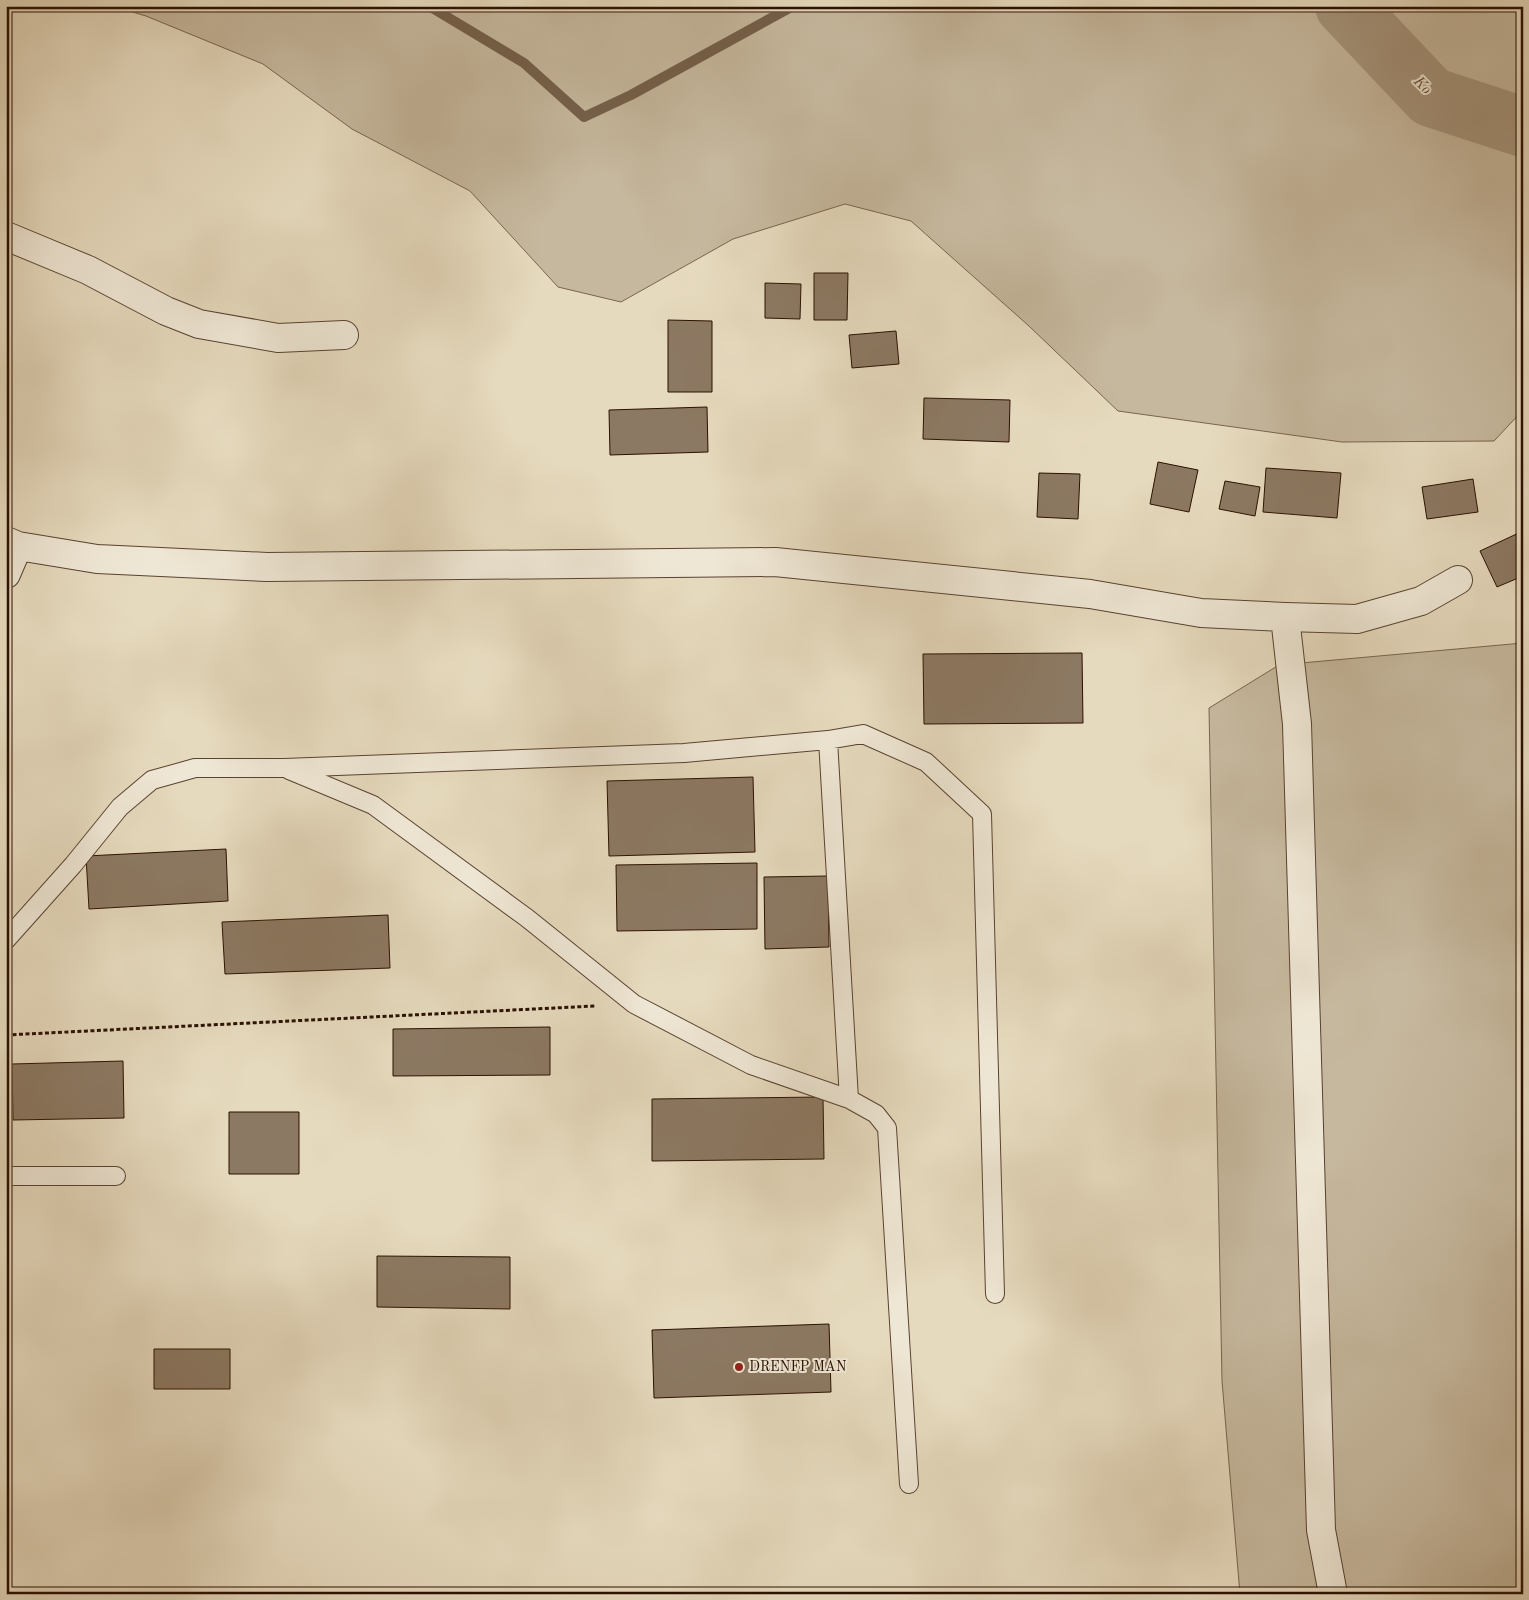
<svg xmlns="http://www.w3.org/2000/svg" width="1529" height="1600" viewBox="0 0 1529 1600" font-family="'Old Standard TT',serif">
<rect width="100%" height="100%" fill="#e6dabe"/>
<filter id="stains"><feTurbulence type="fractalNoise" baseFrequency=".004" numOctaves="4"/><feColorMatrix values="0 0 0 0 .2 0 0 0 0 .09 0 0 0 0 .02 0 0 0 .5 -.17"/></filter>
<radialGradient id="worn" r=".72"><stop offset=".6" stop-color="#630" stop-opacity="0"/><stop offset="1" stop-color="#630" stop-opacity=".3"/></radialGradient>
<path fill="#c6b89e" stroke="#78644f" d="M112 6H1523V410L1494 441 1342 442 1118 411 1030 327 911 221 845 204 733 239 621 302 558 287 470 191 352 129 263 64 146 16Z
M1523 643V1594H1240L1222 1381 1209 708 1279 665Z"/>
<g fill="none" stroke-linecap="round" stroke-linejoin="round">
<path stroke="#74604b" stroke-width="10" d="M429 6 524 63 584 117 631 95 793 6"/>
<path stroke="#a6957d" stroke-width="60" d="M1345 6 1431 97 1523 127"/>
</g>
<path fill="#8c7963" stroke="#2a1000" d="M814 273H848L847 320H814Z
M765 283 801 284 800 319 765 318Z
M668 320 712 321V392H668Z
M896 331 899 364 852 368 849 335Z
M924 398 1010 400 1009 442 923 439Z
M707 407 708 452 610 455 609 410Z
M1158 462 1198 470 1189 512 1150 504Z
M1266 468 1341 473 1337 518 1263 512Z
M1039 473 1080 474 1078 519 1037 517Z
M1473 479 1478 512 1427 519 1422 487Z
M1225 481 1260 487 1255 516 1219 509Z
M1523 531V576L1497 587 1480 551Z
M1082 653 1083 723 924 724 923 654Z
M753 777 755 852 609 856 607 781Z
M226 849 228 901 89 909 86 856Z
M757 863V929L617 931 616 865Z
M828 876 829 947 765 949 764 877Z
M388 915 390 968 225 974 222 922Z
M550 1027V1075L393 1076V1029Z
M123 1061 124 1118 13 1120 12 1064Z
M823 1097 824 1159 652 1161V1099Z
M229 1112H299V1174H229Z
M377 1256 510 1257V1309L377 1307Z
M829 1324 831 1392 654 1398 652 1330Z
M154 1349H230V1389H154Z"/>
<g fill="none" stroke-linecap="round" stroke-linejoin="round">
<g stroke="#594230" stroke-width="20">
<path id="service" d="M828 740 849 1099
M289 770 373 805 527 918 634 1004 751 1065 849 1099 876 1114 887 1128 909 1484
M6 940 73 865 120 807 152 780 195 768H284L684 753 828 740 863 734 926 762 982 814 995 1294
M6 1176H116"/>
</g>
<g stroke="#594230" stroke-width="30">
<path id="minor" d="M6 236 88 270 166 311 199 324 278 338 344 335
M6 541 18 546 97 559 267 567 775 562 1090 594 1201 613 1285 617 1357 619 1421 601 1458 580
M6 574 18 546
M1285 617 1297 724 1321 1530 1333 1594"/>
</g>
<path stroke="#2a1000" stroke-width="3" stroke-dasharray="4 2.5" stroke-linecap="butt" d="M6 1035 595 1006"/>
<use href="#service" stroke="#efe7d5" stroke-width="18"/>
<use href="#minor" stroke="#efe7d5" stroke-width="28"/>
</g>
<circle fill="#8f2418" stroke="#efe7d5" stroke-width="2" cx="739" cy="1367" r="5"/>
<g text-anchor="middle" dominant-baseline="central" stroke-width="4" stroke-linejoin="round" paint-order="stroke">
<g font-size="14" fill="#2a1000" stroke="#efe7d5" text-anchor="start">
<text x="749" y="1367">DRENFP MAN</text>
</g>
<g font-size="15" font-style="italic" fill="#624c38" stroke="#efe7d5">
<text transform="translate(1422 86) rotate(45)">Ko</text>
</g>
</g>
<rect width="1529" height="1600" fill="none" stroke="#e6dabe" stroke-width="25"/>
<rect x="8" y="8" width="1514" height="1585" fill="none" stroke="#2a1000" stroke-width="2.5"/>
<rect x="12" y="12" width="1504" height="1575" fill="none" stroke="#2a1000"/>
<rect width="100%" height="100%" filter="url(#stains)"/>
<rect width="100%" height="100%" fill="url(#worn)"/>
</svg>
